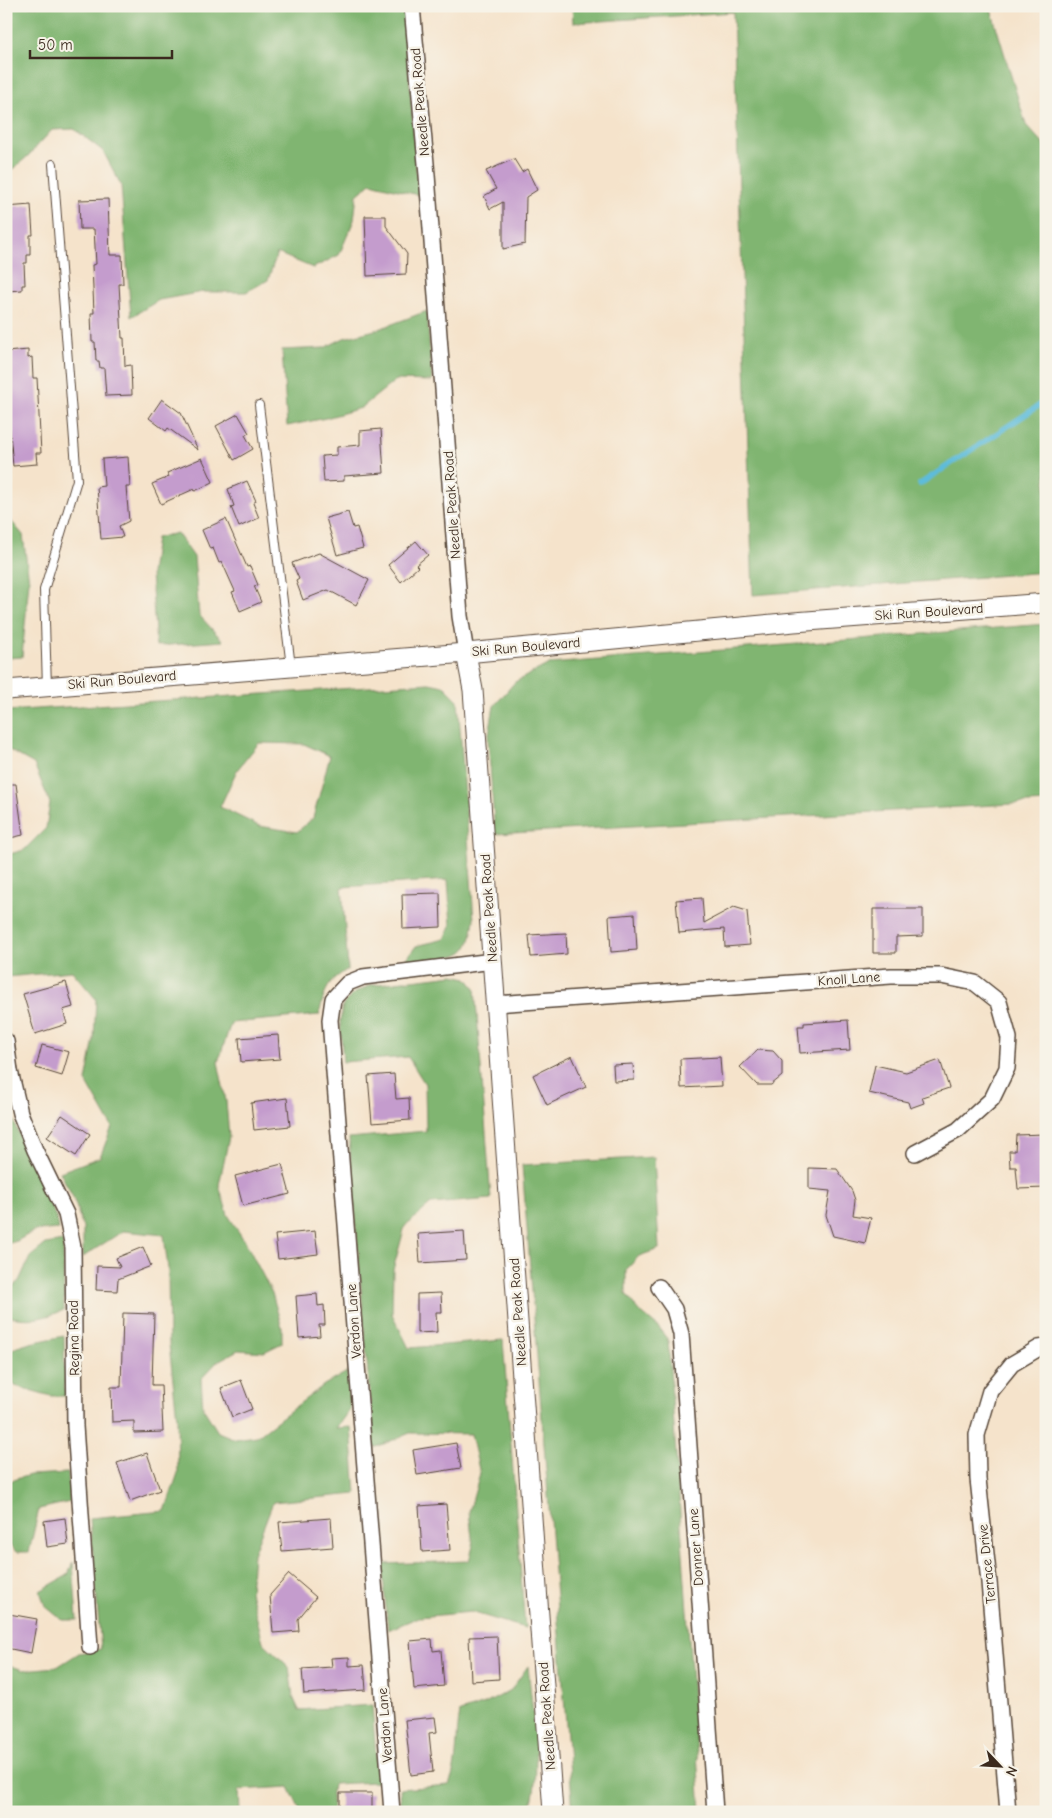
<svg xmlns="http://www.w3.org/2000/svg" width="1052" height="1818" viewBox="0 0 1052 1818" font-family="'Comic Neue',sans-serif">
<rect width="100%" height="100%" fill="#f7f3e8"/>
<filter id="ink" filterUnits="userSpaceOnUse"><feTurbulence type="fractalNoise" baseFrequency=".02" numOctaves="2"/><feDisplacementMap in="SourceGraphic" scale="10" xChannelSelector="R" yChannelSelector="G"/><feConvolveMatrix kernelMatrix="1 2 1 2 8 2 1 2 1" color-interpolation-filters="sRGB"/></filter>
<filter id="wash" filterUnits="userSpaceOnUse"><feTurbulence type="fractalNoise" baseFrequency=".0096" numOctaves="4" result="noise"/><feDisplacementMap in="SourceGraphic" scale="20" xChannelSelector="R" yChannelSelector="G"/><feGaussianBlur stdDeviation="1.12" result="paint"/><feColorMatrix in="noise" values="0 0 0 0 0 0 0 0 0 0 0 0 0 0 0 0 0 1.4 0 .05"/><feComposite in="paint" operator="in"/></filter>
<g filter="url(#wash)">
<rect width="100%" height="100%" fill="#f5e3cb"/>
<path fill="#80b571" stroke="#5e7048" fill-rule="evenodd" d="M6 6H404L418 195 371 183 357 195 354 220 339 255 313 268 277 253 268 280 246 292H203L159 300 131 317 121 185 103 151 74 129 52 130 28 156 6 175Z
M572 6H990L1026 125 1046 147V572L753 595 733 12 573 23Z
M427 311 432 381 396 380 361 408 326 418 287 426 282 350 324 348 344 338 379 329Z
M6 515 23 535 29 581 22 657 6 658Z
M177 533 194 557 199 615 223 641 156 646 151 574 156 538Z
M1046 624V802L495 834 488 739 494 706 515 682 549 664Z
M429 683 444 686 458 700 474 920C472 929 472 942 465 950 456 960 418 960 404 962L416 946 445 939 451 926 448 880 342 887 348 969C326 983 325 990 319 1015L231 1023 218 1062 226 1101 229 1137 219 1185 228 1215 247 1245 272 1293 282 1328V1343L264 1352 238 1350 218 1361 201 1379 203 1408 218 1432 235 1439 257 1436 324 1385 347 1372 350 1409 336 1428 351 1427 356 1494 273 1502 253 1554 250 1592 263 1642 289 1667 293 1697 299 1710 372 1705 378 1782 333 1784 331 1800 333 1812H301L289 1787 239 1790 240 1812H63L61 1808 6 1812V1664L23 1670 57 1667 79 1653 101 1649 90 1518 165 1511 178 1473 177 1418 169 1344 168 1269 164 1235 123 1231 83 1257V1228L74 1199 60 1172 100 1157 112 1127 86 1081 94 1039 96 999 72 971 6 977V855L24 850 46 828 50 803 34 764 9 750H6V711ZM259 743 304 744 330 756 313 818 297 832 259 826 220 807 237 770Z
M453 975 467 978 475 988 491 1199 431 1204 405 1226 393 1270 392 1314 409 1348 503 1340 525 1628 471 1612 419 1617 388 1630 382 1564 469 1561 473 1546 469 1512 480 1474 471 1434 410 1433 374 1448 349 1138 426 1131 425 1084 408 1057 343 1062 340 1021 343 1005 353 994 371 985Z
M6 1093 15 1125 56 1217 59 1229 34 1231 17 1241 6 1244Z
M654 1157 659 1249 639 1256 626 1270V1294L638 1310 658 1327 668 1340 701 1811 573 1812 522 1165Z
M63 1241 64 1310C42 1319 30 1321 6 1316V1292L19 1281 30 1257 46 1244Z
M64 1336 65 1396H51L15 1386 6 1375V1351L30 1343Z
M68 1473 70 1502 39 1509 29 1552H16L6 1541V1482L30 1475Z
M73 1562 77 1620H62L45 1606 40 1591 68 1575Z
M528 1666C531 1701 544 1783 528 1812H402L400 1789 449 1785C459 1763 455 1737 460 1712L485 1704 511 1690Z"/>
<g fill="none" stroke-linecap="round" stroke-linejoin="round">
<path stroke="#5dbcdb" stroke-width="5.5" d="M920 484 1046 401"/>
</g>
<g id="blocks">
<path fill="#c49ccd" d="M514 159 522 172 527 169 537 190 526 197 525 244 503 249V202L490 209 484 196 496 189 486 171Z
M108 199 110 255H122L123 284H119L122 338H124L125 366 131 365 132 395 106 396 104 368H100L99 361H96L95 342H92L91 313H94L92 265 96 264 94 229H80L79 200Z
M31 205 33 235H30V255H27V263H24L25 285H22V290L6 291V207Z
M365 216H386V226L407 254 406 274 367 276Z
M28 350V358L32 357 33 378H37L41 453H36L37 464 13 466 6 389V352Z
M162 399 181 413 198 450 168 428 166 431 149 418Z
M238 414 249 433 245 435 253 449 234 460 216 426Z
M381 429 384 473 344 476V481L324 482 322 456 337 455V447L360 445V431Z
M128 457 130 487H126L129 521 119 526 123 537 101 539 97 487 104 486 102 459Z
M202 458 213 482 195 491 194 489 161 504 152 484 169 477 167 473Z
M247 481 256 501 253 503 259 518 239 527 231 507 234 506 228 489Z
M348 512 353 528 357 527 363 548 337 555 326 518Z
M226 519 247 567 250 566 258 585 254 586 261 602 240 611 232 592 235 591 222 562 219 563 213 548 210 549 202 530Z
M416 541 428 555 416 565 418 567 401 582 388 565Z
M319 553 369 580 356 605 328 590 303 600 296 581 299 579 292 563Z
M6 784H16L23 835 6 839Z
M440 893 441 927 403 929 402 894Z
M702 898 704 923 734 907 747 911 750 945 725 947 724 929 679 933 676 900Z
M873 909H923V936L896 937V953H873Z
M635 914 637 950 611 952 609 916Z
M566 933 567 954 531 957 529 935Z
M66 982 73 1007 63 1010 67 1024 35 1034 23 994Z
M848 1020 850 1050 800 1053 798 1026H804V1023Z
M278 1035 280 1059 241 1062 239 1038Z
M42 1045 69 1052 62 1076 36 1068Z
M758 1050 773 1051 782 1061V1076L771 1085H757L740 1067Z
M572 1056 586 1087 547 1105 533 1075Z
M720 1057 722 1086 681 1088 680 1059Z
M940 1060 949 1088 922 1097 924 1103 910 1108 908 1102 869 1093 875 1065 906 1072Z
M633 1064 634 1080 614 1081 613 1065Z
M394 1074 396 1099 409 1098 410 1120 372 1123 368 1076Z
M287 1098 290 1126 254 1130 251 1103Z
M62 1115 90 1134 76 1156 47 1137Z
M1044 1134 1045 1188 1018 1189 1016 1167H1010L1009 1151H1015L1016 1135Z
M282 1164 290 1194 243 1206 235 1176Z
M809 1168 837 1169 852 1191 855 1200 853 1215 871 1218 865 1243 833 1236 826 1215 830 1191 809 1189Z
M315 1231 318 1254 278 1259 275 1235Z
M464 1231 466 1260 420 1263 418 1234Z
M143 1247 151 1266 118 1279 117 1291 96 1290 97 1266 120 1267 116 1258Z
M441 1293 442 1312H436L437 1332 417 1333V1294Z
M317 1294 318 1306 324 1305 325 1325H319L320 1336 299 1338 296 1296Z
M123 1313 154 1314 152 1385H161L163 1432 134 1433V1421L112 1422 111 1387H121Z
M241 1380 252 1409 232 1417 221 1388Z
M456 1443 461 1468 417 1475 413 1450Z
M147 1453 160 1490 130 1501 117 1463Z
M446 1504 450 1550 422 1552 419 1506Z
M65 1518 68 1544 47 1547 44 1521Z
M331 1518 333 1547 282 1551 279 1522Z
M289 1574 316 1597 298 1619 299 1631 273 1633 270 1595Z
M9 1614 37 1619 31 1653 6 1648V1630Z
M497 1636 499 1679 471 1681 469 1637Z
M432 1639 433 1651 441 1650 444 1686 414 1689 410 1641Z
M349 1657V1666L364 1665 366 1690 304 1694 302 1669 332 1667 331 1658Z
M435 1717 437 1732 429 1733 433 1772 411 1775 405 1720Z
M340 1793H372V1812H340Z"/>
</g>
</g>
<g filter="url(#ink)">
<use href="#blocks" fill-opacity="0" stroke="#574638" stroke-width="1"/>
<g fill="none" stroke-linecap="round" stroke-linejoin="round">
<g stroke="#574638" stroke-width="10">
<path id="service" d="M259 405 291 667
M47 687 44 590 77 480 53 164"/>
</g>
<g stroke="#574638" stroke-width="18">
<path id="minor" d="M412 6 427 175 460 616 466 653
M496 1004 891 976H941L975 983 999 1002 1009 1038 1007 1068 992 1099 958 1130 915 1153
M6 1041 10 1071 20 1113 35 1150 66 1214 73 1247 75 1426 90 1647
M659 1287 674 1309 681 1334 715 1812
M392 1812 330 1020 333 999 348 983 363 977 493 961
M1008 1812 989 1582 978 1479 977 1435 990 1391 1012 1364 1039 1348 1046 1347"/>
</g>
<g stroke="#574638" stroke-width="21">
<path id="tertiary" d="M466 653 473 690 553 1812
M6 690 466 653 794 622 1046 603"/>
</g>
<use href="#service" stroke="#fff" stroke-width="8"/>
<use href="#minor" stroke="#fff" stroke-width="15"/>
<use href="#tertiary" stroke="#fff" stroke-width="19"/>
</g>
</g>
<g text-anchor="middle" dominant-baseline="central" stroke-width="5" stroke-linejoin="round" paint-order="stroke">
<g font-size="14" fill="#3b2a1e" stroke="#f7f3e8">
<text transform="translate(420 102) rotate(-95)">Needle Peak Road</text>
<text transform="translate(452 505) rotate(-94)">Needle Peak Road</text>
<text transform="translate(929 612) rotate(-4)">Ski Run Boulevard</text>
<text transform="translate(526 647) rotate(-5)">Ski Run Boulevard</text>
<text transform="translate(122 680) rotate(-5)">Ski Run Boulevard</text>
<text transform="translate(489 908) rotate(-94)">Needle Peak Road</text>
<text transform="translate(849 979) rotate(-4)">Knoll Lane</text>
<text transform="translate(518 1312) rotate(-94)">Needle Peak Road</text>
<text transform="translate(354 1321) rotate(-94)">Verdon Lane</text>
<text transform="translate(74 1338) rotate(-91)">Regina Road</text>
<text transform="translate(696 1547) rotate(-94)">Donner Lane</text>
<text transform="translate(987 1564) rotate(-96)">Terrace Drive</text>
<text transform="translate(547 1716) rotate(-94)">Needle Peak Road</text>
<text transform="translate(385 1725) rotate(-94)">Verdon Lane</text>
</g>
</g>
<rect width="1052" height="1818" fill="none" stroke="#f7f3e8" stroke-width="25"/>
<g transform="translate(1000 1766) rotate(115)" stroke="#f7f3e8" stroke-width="4" paint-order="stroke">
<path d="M0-4L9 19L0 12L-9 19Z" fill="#3b2a1e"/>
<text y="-8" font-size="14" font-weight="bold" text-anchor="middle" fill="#3b2a1e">N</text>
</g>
<path d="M30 50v8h142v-8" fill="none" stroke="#3b2a1e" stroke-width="2.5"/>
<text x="38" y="50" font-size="15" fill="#3b2a1e" stroke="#f7f3e8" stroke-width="4" paint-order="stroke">50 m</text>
</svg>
